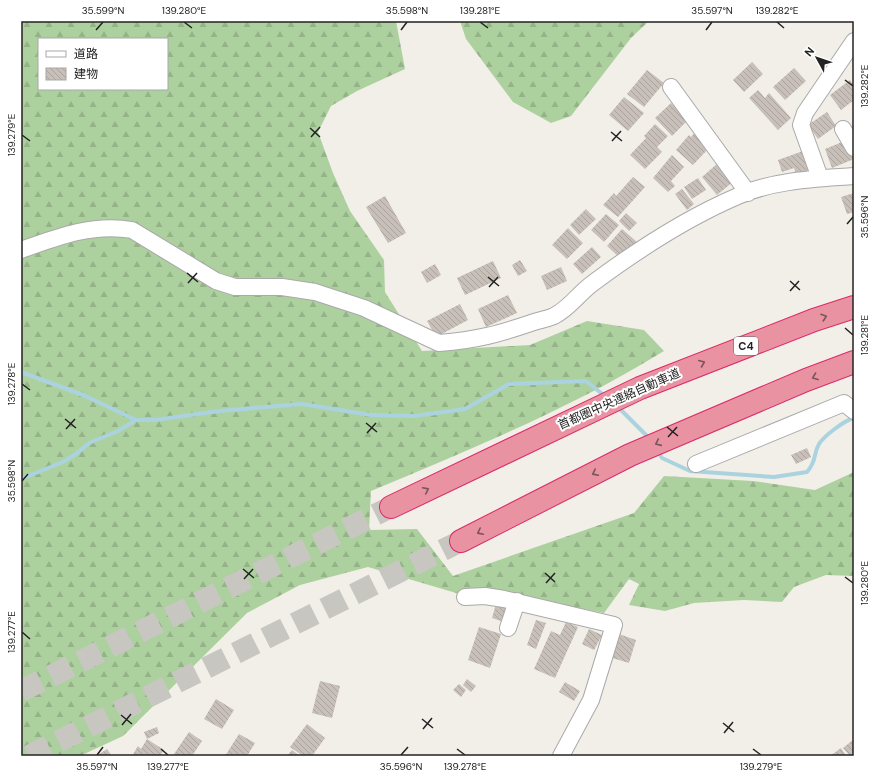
<svg xmlns="http://www.w3.org/2000/svg" width="875" height="777" viewBox="0 0 875 777" font-family="'DM Sans','Noto Sans JP',sans-serif">
<defs>
<pattern id="forest-firs" width="22" height="20" patternUnits="userSpaceOnUse"><rect width="22" height="20" fill="#add19e"/><path d="M5 1l3.5 6h-7zM16 11l3.5 6h-7z" fill="#95b388"/></pattern>
<pattern id="building-back-hatch" width="6" height="6" patternUnits="userSpaceOnUse"><rect width="6" height="6" fill="#c7bfb8"/><path d="M-1 5l2 2M0 0l6 6M5-1l2 2" fill="none" stroke="#aba49e"/></pattern>
</defs>
<rect width="100%" height="100%" fill="#f2efe9"/>
<path fill="url(#forest-firs)" fill-rule="evenodd" d="M21 21H396L405 69 357 91 331 106 318 132 333 173 350 211 384 260 385 292 422 351 530 345 587 321 644 330 664 351C572 408 471 449 371 491L369 530 417 529 453 576 634 513 664 476 753 481 815 490 852 473 854 466V576L826 575 794 587 782 602 744 600 694 603 665 611 629 605 639 584 629 579 604 613 484 589 456 593 368 567 300 585 247 613 123 736 80 756H21ZM39 39H167V89H39Z
M460 21H649L631 38 571 116 551 123 513 102 466 39Z"/>
<g fill="none" stroke-linecap="round" stroke-linejoin="round">
<path stroke="#aad3df" stroke-width="4" d="M21 372 83 395 136 420H155L219 411 302 404 371 415 414 416 465 409 509 384 586 381 606 397
M617 406 650 439
M657 450 662 458 690 471 774 477 807 472C817 461 813 454 819 444 824 436 845 420 854 418
M21 479 63 462 76 454 89 443 118 431 136 420"/>
</g>
<path fill="url(#building-back-hatch)" d="M752 62 763 74 744 92 733 80Z
M794 68 806 81 785 100 773 87Z
M647 70 664 83 644 107 627 94Z
M850 80 854 86V100L841 110 830 95Z
M758 90 765 98 769 93 791 118 778 130 749 98Z
M624 97 644 113 628 131 609 115Z
M671 103 688 120 672 136 655 118Z
M827 112 836 126 818 139 808 125Z
M655 124 668 136 657 147 662 152 645 169 630 155 646 138 644 136Z
M696 131 708 149 693 165 676 150 689 135 691 137Z
M847 140 854 159 832 168 825 149Z
M803 151 809 170 796 174 794 168 782 172 778 160Z
M672 155 684 167 671 181 675 186 668 192 653 178Z
M718 163 734 181 717 195 702 177Z
M633 177 645 187 618 217 603 205 614 193 616 196Z
M698 178 706 190 692 199 684 187Z
M682 189 694 204 687 210 675 194Z
M854 193V212L847 214 841 197Z
M385 196 406 233 388 243 366 207Z
M586 209 596 219 579 235 570 225Z
M626 213 637 223 629 231 619 221Z
M606 214 619 225 604 242 591 230Z
M568 228 583 243 567 259 552 245Z
M622 229 637 242 621 259 607 246Z
M592 247 601 257 582 274 573 264Z
M520 260 527 271 518 276 512 265Z
M493 261 501 278 465 295 457 278Z
M435 264 441 275 427 283 421 272Z
M561 267 567 281 547 290 541 276Z
M508 295 517 313 486 327 478 309Z
M460 304 468 320 436 337 427 321Z
M807 448 811 457 796 464 791 455Z
M496 604 508 608 504 622 492 618Z
M536 620 546 623 536 649 527 645Z
M566 622 578 627 555 678 534 669 551 631 560 635Z
M479 627 501 634 490 668 468 660Z
M589 629 602 635 594 650 582 644Z
M616 633 636 640 629 663 609 657Z
M467 679 476 686 471 692 463 685Z
M320 681 340 686 332 718 312 713Z
M565 682 580 691 574 701 559 692Z
M459 684 466 690 461 697 453 690Z
M216 699 234 710 222 729 204 719Z
M307 724 325 738 312 756H303L290 747Z
M157 727 159 733 147 739 144 732Z
M189 732 202 741 192 756H177L174 754Z
M239 734 255 743 247 756H225Z
M147 739 164 750 160 756H132L138 746 141 749Z
M854 739V756H850L843 748Z
M841 748 846 756H830Z
M107 749 112 756H96Z
M292 750 300 756H287Z"/>
<g fill="none" stroke-linecap="round" stroke-linejoin="round">
<path stroke="#c8c6c1" stroke-width="22" stroke-dasharray="22 11" stroke-linecap="butt" d="M21 691 391 507
M29 756 461 541"/>
<g stroke="#a9a9a9" stroke-width="18">
<path id="minor" d="M671 87 748 193
M843 129 854 148
M820 178 801 125 805 113 854 41
M21 250C57 237 93 223 132 230L216 281 235 287H282L315 292 364 308 439 343C477 340 499 334 534 322 540 320 547 319 554 316 570 308 579 293 593 283 636 251 689 217 738 196 774 180 816 179 854 176
M696 464 844 403 854 411
M465 597 485 596 504 599 614 625 591 700 561 756
M508 628 517 601"/>
</g>
<g stroke="#dc2a67" stroke-width="24">
<path id="highway" d="M391 507 640 388 814 320 854 307
M461 541 630 455 806 380 854 362"/>
</g>
<use href="#minor" stroke="#fff" stroke-width="16"/>
<use href="#highway" stroke="#e892a2" stroke-width="22"/>
</g>
<defs><path id="oneway-chevron" d="M-2-3.5L2.5 0L-2 3.5" fill="none" stroke-width="1.6" stroke-linecap="round" stroke-linejoin="round"/></defs>
<g stroke="#7b545c">
<use href="#oneway-chevron" transform="translate(824 317) rotate(-19)"/>
<use href="#oneway-chevron" transform="translate(702 363) rotate(-22)"/>
<use href="#oneway-chevron" transform="translate(815 377) rotate(159)"/>
<use href="#oneway-chevron" transform="translate(658 443) rotate(156)"/>
<use href="#oneway-chevron" transform="translate(595 473) rotate(153)"/>
<use href="#oneway-chevron" transform="translate(426 490) rotate(-26)"/>
<use href="#oneway-chevron" transform="translate(480 532) rotate(153)"/>
</g>
<path fill="none" stroke="#222" stroke-width="1.5" d="M184 22 192 28M480 22 488 28M777 22 784 28M96 30 103 22M401 30 407 22M706 30 712 22M845 80 853 86M310 128 320 137M611 132 622 141M22 135 30 141M311 137 320 127M612 141 621 131M847 224 853 217M187 273 198 282M488 277 499 286M790 281 800 290M188 283 197 273M489 287 498 277M790 291 799 281M845 328 853 335M22 384 30 390M65 419 76 428M366 423 377 432M667 427 678 436M66 429 75 419M367 433 376 423M668 437 677 427M22 481 28 474M243 569 254 578M545 573 555 582M845 577 853 583M244 579 253 569M546 583 555 573M22 632 30 639M121 715 132 724M422 719 433 728M723 723 734 732M122 725 131 714M423 729 432 718M724 733 733 722M161 749 168 755M457 749 465 755M753 749 761 755M97 755 103 747M401 755 408 747"/>
<g text-anchor="middle" dominant-baseline="central" stroke-width="4" stroke-linejoin="round" paint-order="stroke">
<rect fill="#fff" stroke="#646464" stroke-width="1" x="734" y="337" width="24" height="18" rx="3"/>
<g font-size="11" font-weight="bold" fill="#222">
<text x="746" y="346">C4</text>
</g>
<g font-size="12" fill="#222" stroke="#fff">
<text transform="translate(619 399) rotate(-24)">首都圏中央連絡自動車道</text>
</g>
</g>
<rect width="875" height="777" fill="none" stroke="#ffffff" stroke-width="44"/>
<rect x="38" y="38" width="130" height="52" fill="#ffffff" stroke="#a7a7a7"/>
<rect x="46" y="51" width="20" height="6" fill="#ffffff" stroke="#a7a7a7"/>
<text x="74" y="58" font-size="12" fill="#222222">道路</text>
<rect x="46" y="68" width="20" height="12" fill="url(#building-back-hatch)" stroke="#a7a7a7"/>
<text x="74" y="78" font-size="12" fill="#222222">建物</text>
<g transform="translate(817 58) rotate(310)" stroke="#ffffff" stroke-width="3" paint-order="stroke">
<path d="M0-3L7 15L0 10L-7 15Z" fill="#222222"/>
<text y="-6" font-size="11" font-weight="bold" text-anchor="middle" fill="#222222">N</text>
</g>
<rect x="22" y="22" width="831" height="733" fill="none" stroke="#222" stroke-width="1.5"/>
<g font-size="10" text-anchor="middle" fill="#222">
<text x="103" y="14">35.599°N</text>
<text x="184" y="14">139.280°E</text>
<text x="407" y="14">35.598°N</text>
<text x="480" y="14">139.281°E</text>
<text x="712" y="14">35.597°N</text>
<text x="777" y="14">139.282°E</text>
<text transform="translate(864 86) rotate(-90)" y="4">139.282°E</text>
<text transform="translate(11 135) rotate(-90)" y="4">139.279°E</text>
<text transform="translate(864 217) rotate(-90)" y="4">35.596°N</text>
<text transform="translate(864 335) rotate(-90)" y="4">139.281°E</text>
<text transform="translate(11 384) rotate(-90)" y="4">139.278°E</text>
<text transform="translate(11 481) rotate(-90)" y="4">35.598°N</text>
<text transform="translate(864 583) rotate(-90)" y="4">139.280°E</text>
<text transform="translate(11 632) rotate(-90)" y="4">139.277°E</text>
<text x="97" y="770">35.597°N</text>
<text x="168" y="770">139.277°E</text>
<text x="401" y="770">35.596°N</text>
<text x="465" y="770">139.278°E</text>
<text x="761" y="770">139.279°E</text>
</g>
</svg>
